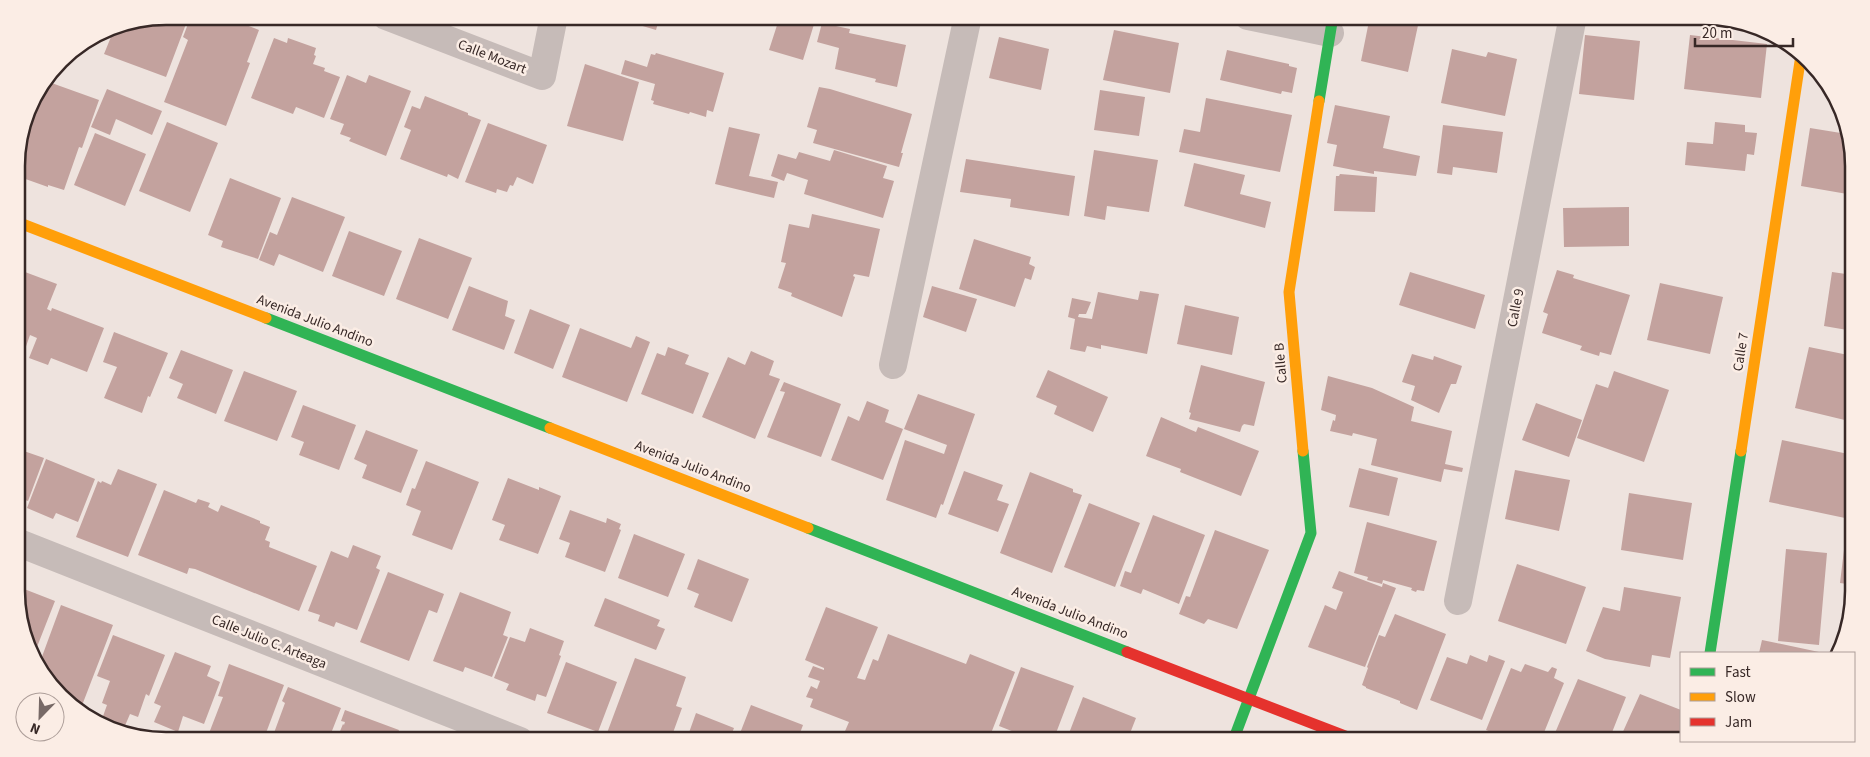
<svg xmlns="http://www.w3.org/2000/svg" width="1870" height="757" viewBox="0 0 1870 757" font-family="'Source Sans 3',sans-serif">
<rect width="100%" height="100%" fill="#eee3de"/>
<path fill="#c3a29e" d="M166 16H189L166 77 104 54 115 27Z
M191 16H213L224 20 225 17 259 30 247 62 250 63 226 126 164 102 188 40 183 37Z
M609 16H660L656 30Z
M780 16H801L815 21 803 60 769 50Z
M1370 16H1420L1408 72 1361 61Z
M1702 16 1752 24 1759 28 1701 23Z
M822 23 850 29 849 33 906 45 897 87 875 82 876 79 835 69 839 48 817 42Z
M1114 30 1179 43 1170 93 1103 80Z
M1585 35 1640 41 1634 100 1579 94Z
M1690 35 1767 44 1761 98 1684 89Z
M999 37 1049 49 1041 90 989 78Z
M274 38 287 43 288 38 316 48 314 55 316 56 313 64 325 68 324 71 340 77 324 118 296 107 293 114 251 98Z
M1452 49 1486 57 1488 52 1517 59 1505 116 1441 103Z
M1227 50 1289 64V66L1297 68 1292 93 1282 91 1281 94 1220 80Z
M656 53 724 73 713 112 707 110 706 117 690 112 689 114 653 104 654 101 651 100 655 84 621 74 625 60 647 67 651 54 655 55Z
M585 64 639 82 623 141 567 126Z
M347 75 366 83 369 75 411 91 386 156 349 141 351 138 340 134 344 124 330 119Z
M46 81 99 100 82 148 79 147 64 190 48 185V187L17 176V156L31 118 27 117 32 100Z
M819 87 830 89 912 114 901 153H903L899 167 813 143 817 130 807 127Z
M107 89 162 111 152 135 116 119 110 135 91 127Z
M1100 90 1145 97 1139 136 1094 130Z
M425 96 468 113V115L481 120 458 179 448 174 447 177 400 159 411 130 404 127 412 106 420 109Z
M1206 98 1292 115 1280 172 1179 152 1184 129 1200 132Z
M1335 105 1390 116 1383 148 1420 156 1416 176 1374 171V174L1333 166 1337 145 1327 143Z
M167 122 218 143 190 212 139 191Z
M1715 122 1745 125V132L1757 133 1754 155 1747 154 1745 171 1685 165 1687 142 1713 144Z
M488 123 547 145 533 184 517 177 513 186 510 185 507 192 497 189 496 193 465 182Z
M1443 125 1503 132 1497 173 1453 167 1452 175 1437 173Z
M729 127 760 134 749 176 778 182 774 198 715 184Z
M1810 128 1847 134 1852 147 1853 195 1801 186Z
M95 133 146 154 125 206 74 185Z
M834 150 887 166 883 178 894 181 883 218 804 194 808 180 787 173 784 181 771 176 778 154 796 159 799 152 830 161Z
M1094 150 1158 160 1149 212 1107 206 1105 220 1084 216Z
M966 159 1075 176 1069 216 1010 207 1011 199 960 192Z
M1194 163 1245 175 1240 194 1271 202 1265 228 1184 206Z
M1340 174 1377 177 1375 212 1334 211 1336 176H1339Z
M230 178 281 198 258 259 221 247 223 241 208 235Z
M292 197 345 217 323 272 279 254 274 266 259 260 270 232 277 235Z
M1629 207V246L1564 247 1563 208Z
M812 214 880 229 869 277 854 274 853 276 855 277 842 317 791 296 792 293 778 288 786 263 781 262 789 224 809 228Z
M349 231 402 251 384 296 332 276Z
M419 238 472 258 448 319 396 299Z
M974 239 1031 257 1029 264 1035 267 1031 280 1025 278 1015 307 959 289Z
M17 269 57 284 47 309 51 311 52 308 104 328 87 372 51 358 48 365 29 358 37 338 30 335 23 355 18 353Z
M1557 270 1574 275 1573 278 1630 295 1611 355 1600 352 1599 356 1580 350 1582 346 1542 333 1548 314 1543 312Z
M1410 272 1485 295 1475 329 1399 305Z
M1832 272 1853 275V331L1824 326Z
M1660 283 1723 297 1710 354 1647 340Z
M469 286 508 301 505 316 515 320 504 350 452 330Z
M932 286 977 299 966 332 923 317Z
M1140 291 1159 294 1147 354 1101 345V349L1087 346 1085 352 1070 349 1075 319 1068 317 1072 298 1091 302 1086 314H1079L1078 317 1092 319 1098 292 1138 300Z
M1185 305 1239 317 1232 355 1177 344Z
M530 309 570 325 553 369 514 353Z
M580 328 631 348 636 336 650 342 627 402 562 377Z
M114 332 168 353 150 397 148 396 142 413 104 398 117 367 103 362Z
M668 347 689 355 685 364 709 373 693 414 641 394 657 353 665 356Z
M1809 347 1853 356V422L1795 408Z
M181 350 233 370 216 414 177 398 183 384 169 378Z
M751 351 774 361 769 375 780 379 755 439 702 417 728 357 745 365Z
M1412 354 1433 360 1434 356 1462 366 1456 384H1451L1439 413 1411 400 1415 386 1402 382Z
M1201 365 1265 382 1254 426 1244 424 1242 426 1240 432 1189 419 1191 413 1189 412Z
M1048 370 1108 397 1093 432 1054 414 1057 406 1036 397Z
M244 371 297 391 277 441 224 421Z
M1614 371 1669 390 1644 462 1577 438 1596 384 1608 388Z
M1328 376 1372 388 1414 407 1411 421 1452 431 1445 464 1463 468 1462 472 1444 469 1441 482 1371 465 1377 439 1353 433 1352 436 1330 431 1333 420 1335 421 1336 415 1321 410Z
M784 382 841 404 821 457 767 437 785 392 780 391Z
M918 394 975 414 943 505 941 504 936 518 886 500 905 440 944 454 947 445 904 429Z
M867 401 889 410 885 422 903 429 883 480 831 460 848 416 859 421Z
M1536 403 1582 420 1569 457 1522 440Z
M303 405 356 425 339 470 299 455 304 442 291 437Z
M1161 417 1196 432 1198 427 1259 451 1241 496 1180 472 1181 469 1146 456Z
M366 430 418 450 401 493 362 478 367 465 354 459Z
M1782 440 1853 455V488L1851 487 1845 518 1769 502Z
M18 449 44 458 28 501 22 499 19 508Z
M46 459 95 479 78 522 56 513 53 519 27 508Z
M426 461 479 482 452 550 412 535 421 511 406 505 412 488 415 489Z
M1359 468 1398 478 1389 516 1349 507Z
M118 469 157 484 128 557 76 537 98 481 101 483 102 481 111 485Z
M1515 470 1570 480 1559 531 1505 519Z
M964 471 1003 485 997 500 1009 504 998 532 948 514Z
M1030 472 1073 489V492L1082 495 1052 573 1000 553Z
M508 478 539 490V487L561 496 538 554 499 540 505 525 492 520Z
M164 490 196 503 198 499 210 503 208 507 218 512 221 505 260 521V523L270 527 265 540 270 542 269 547 317 566 299 611 195 569 189 568 187 574 138 555Z
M1629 493 1692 503 1683 560 1621 550Z
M1089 503 1140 523 1115 587 1064 567Z
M570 510 606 523 607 518 621 524 619 529 621 530 605 572 565 557 570 543 559 539Z
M1153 515 1205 535 1179 604 1143 589 1141 594 1120 586 1125 571 1131 573Z
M1367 522 1437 541 1424 591 1417 590 1416 592 1411 590 1412 588 1383 580 1382 584 1367 580 1368 577 1354 573Z
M1215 530 1269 550 1237 629 1208 619 1204 624 1179 614 1186 596 1190 597Z
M1846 533 1854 534V585L1840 583Z
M634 534 685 554 668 597 618 578Z
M353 545 381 556 376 568 380 570 357 630 336 622 334 627 318 621 320 615 308 611 331 551 348 558Z
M1786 549 1827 553 1819 645 1778 641Z
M698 559 749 579 732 622 694 607 699 594 687 589Z
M1517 564 1586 587 1566 644 1498 621Z
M1339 571 1382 587 1383 583 1396 588 1365 667 1308 647 1325 605 1336 610 1343 592 1332 588Z
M388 572 444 594 437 613 429 610 409 661 360 642Z
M19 587 55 601 35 652 19 620Z
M1624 587 1681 597 1670 658 1652 655 1650 667 1605 659 1586 651 1603 607 1620 611Z
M460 592 511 612 503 635 508 637 492 677 465 667 463 672 433 661Z
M605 598 660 620 657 626 665 629 656 650 594 626Z
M61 605 113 625 81 708 53 689 40 662Z
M826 607 878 627 857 678 865 680 873 659 878 661 888 634 966 664 970 654 1015 672 988 741H902L892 736 889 741 874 735 871 741H849L842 738 849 722 810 707 813 699 806 697 811 686 817 689 820 681 808 677 813 666 824 670V668L805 660Z
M1395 614 1446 634 1417 710 1400 703V701L1366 688V687L1362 685 1368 668 1367 667 1379 635 1385 637Z
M530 628 564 641 559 655 561 656 546 697 537 694 535 701 506 690 509 684 494 678 510 637 525 642Z
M113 635 165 655 149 696 146 694 138 717 130 714 124 728 102 719 107 705 102 703 110 681 97 676Z
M1762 640 1819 652V653H1759Z
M175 652 211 666 207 676 220 682 204 724 183 716 178 732 154 722 161 706 154 703Z
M1470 655 1487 662 1489 655 1505 661 1482 720 1430 700 1447 657 1467 664Z
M635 658 686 677 676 706 682 708 670 741H626L607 733Z
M566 662 617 682 598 732 547 713Z
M229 664 284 685 266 733 268 734 265 741H206L223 697 218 696Z
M1525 664 1548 672 1552 667 1557 669 1554 678 1564 683 1541 740H1512L1486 730 1511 668 1521 672Z
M1021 667 1074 686 1053 741H1037L999 726Z
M1578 679 1626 697 1609 740H1552Z
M288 687 341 708 328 741H271L285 703 282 701Z
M1640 694 1681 710V732L1678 740H1611L1614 733 1621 736Z
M1083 697 1136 718 1127 741H1066Z
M751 705 803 725 797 741H737Z
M345 710 399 730 395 741H336L343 724 344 725 345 722 341 721Z
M696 713 734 728 729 741H686Z
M1142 733 1161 740V741H1140Z"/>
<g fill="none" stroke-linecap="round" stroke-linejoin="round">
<path stroke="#c6bbb8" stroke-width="28" d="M386 16 542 76 554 16
M1248 16 1330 33
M893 365 968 16
M19 543 520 741
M1458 601 1573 16"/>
<path stroke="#30b455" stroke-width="11" d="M1319 101 1333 16
M266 318 550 428
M808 528 1127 652
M1710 653 1741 451
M1233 741 1311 533 1303 451"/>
<path stroke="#ff9f0a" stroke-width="11" d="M17 222 266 318
M550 428 808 528
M1303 451 1289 292 1319 101
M1741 451 1801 55"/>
<path stroke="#e5322d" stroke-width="11" d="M1127 652 1358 741"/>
</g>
<g text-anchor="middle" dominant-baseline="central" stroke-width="5" stroke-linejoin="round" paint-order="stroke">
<g font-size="14" fill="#372826" stroke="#fbede5">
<text transform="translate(492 57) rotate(21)">Calle Mozart</text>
<text transform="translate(1516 308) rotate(-79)">Calle 9</text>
<text transform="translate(315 321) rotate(21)">Avenida Julio Andino</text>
<text transform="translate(1741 352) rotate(-81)">Calle 7</text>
<text transform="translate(1281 363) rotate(-95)">Calle B</text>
<text transform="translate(693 467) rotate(21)">Avenida Julio Andino</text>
<text transform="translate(1070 613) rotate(21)">Avenida Julio Andino</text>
<text transform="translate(269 642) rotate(22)">Calle Julio C. Arteaga</text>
</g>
</g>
<path d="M0 0H1870V757H0ZM166 25H1704A141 141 0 0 1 1845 166V591A141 141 0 0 1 1704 732H166A141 141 0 0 1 25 591V166A141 141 0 0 1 166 25Z" fill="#fbede5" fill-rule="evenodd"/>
<path fill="none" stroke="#372826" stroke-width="2.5" d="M166 25H1704A141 141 0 0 1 1845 166V591A141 141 0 0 1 1704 732H166A141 141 0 0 1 25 591V166A141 141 0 0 1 166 25Z"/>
<rect x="1680" y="652" width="175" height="90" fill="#fbede5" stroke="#ad9e99"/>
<rect x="1690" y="668" width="25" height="8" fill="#30b455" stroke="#ad9e99"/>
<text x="1725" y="677" font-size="15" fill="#372826">Fast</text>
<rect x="1690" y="693" width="25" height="8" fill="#ff9f0a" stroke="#ad9e99"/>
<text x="1725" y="702" font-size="15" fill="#372826">Slow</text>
<rect x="1690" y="718" width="25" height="8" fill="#e5322d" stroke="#ad9e99"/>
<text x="1725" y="727" font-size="15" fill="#372826">Jam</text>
<g transform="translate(40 717) rotate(203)"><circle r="24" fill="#fbede5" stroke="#ad9e99"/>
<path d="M0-4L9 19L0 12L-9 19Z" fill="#776966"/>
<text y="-8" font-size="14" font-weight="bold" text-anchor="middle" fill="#372826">N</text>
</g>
<path d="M1695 38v8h98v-8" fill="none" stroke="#372826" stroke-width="2.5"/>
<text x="1702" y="38" font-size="15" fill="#372826" stroke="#fbede5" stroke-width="4" paint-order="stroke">20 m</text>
</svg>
